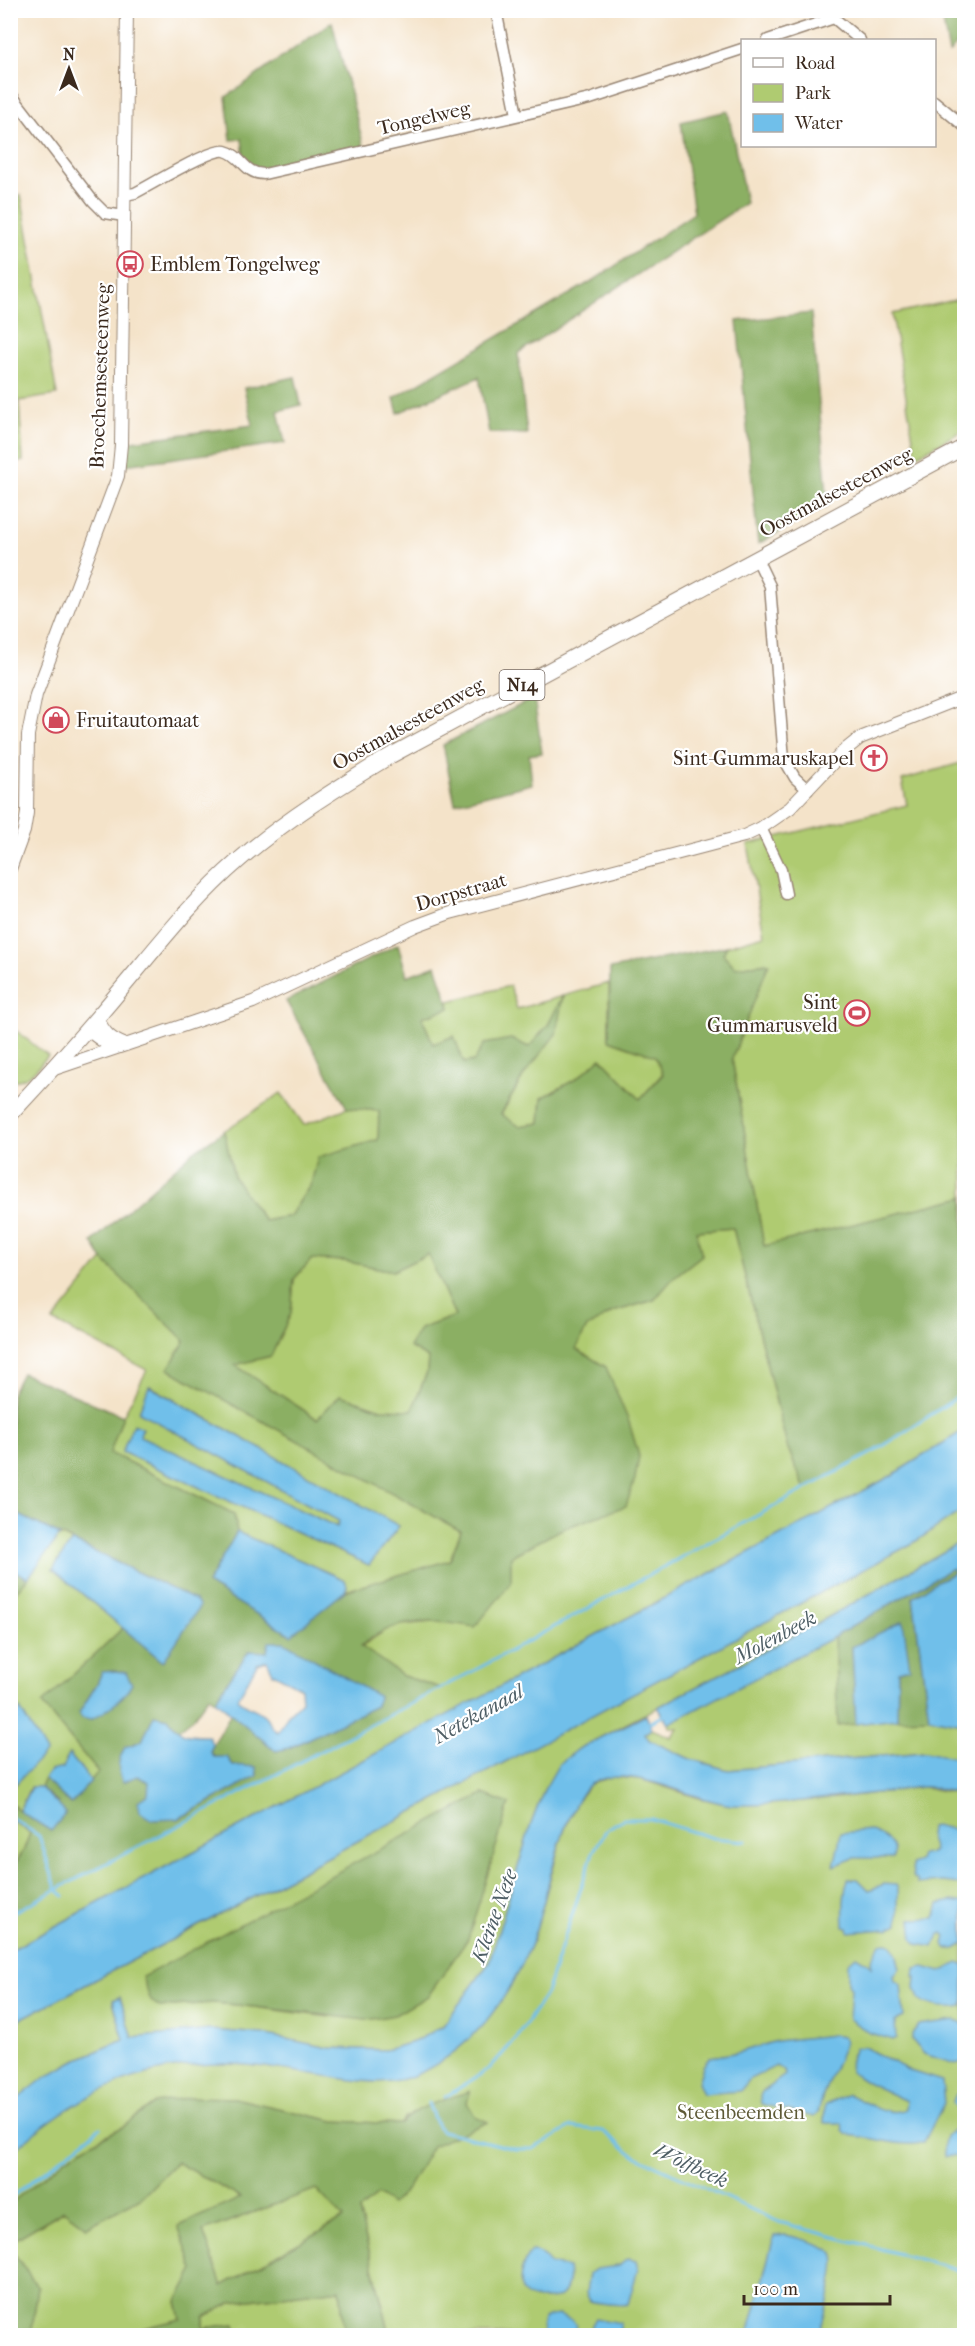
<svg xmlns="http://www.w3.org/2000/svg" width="975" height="2346" viewBox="0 0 975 2346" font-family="'IM FELL French Canon',serif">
<rect width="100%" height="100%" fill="#fff"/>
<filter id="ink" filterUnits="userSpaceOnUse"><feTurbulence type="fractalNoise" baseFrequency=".0167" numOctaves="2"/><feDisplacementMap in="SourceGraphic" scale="12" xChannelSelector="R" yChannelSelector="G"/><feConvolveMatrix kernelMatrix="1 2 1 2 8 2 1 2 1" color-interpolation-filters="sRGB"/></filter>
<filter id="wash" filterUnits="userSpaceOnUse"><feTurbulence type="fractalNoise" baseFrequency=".008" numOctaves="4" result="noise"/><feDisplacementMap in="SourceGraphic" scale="24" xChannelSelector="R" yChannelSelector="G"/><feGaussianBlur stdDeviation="1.35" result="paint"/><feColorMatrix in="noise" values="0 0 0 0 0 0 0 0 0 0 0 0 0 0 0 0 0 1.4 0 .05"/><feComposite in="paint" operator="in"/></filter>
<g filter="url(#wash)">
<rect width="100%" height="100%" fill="#f4e3c9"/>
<path fill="#afcb71" stroke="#757a48" stroke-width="1.5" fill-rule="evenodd" d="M21 195 57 395 19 401 23 461 11 463 10 198Z
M964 298V430L916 456 892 314Z
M964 762V1197L764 1247 732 1059 768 963 735 967 723 954 727 946 764 935 748 844 907 805 902 780Z
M609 983V1040L655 1056 663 1073 640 1099 601 1058 576 1079 542 1098 540 1123 519 1126 501 1115 524 1075 562 998 548 1025 529 1048 511 1040 474 1061 463 1063 454 1037 433 1044 422 1017 450 1008 449 1001 510 986 517 1009Z
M10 1026 48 1056C36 1069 29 1081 11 1081Z
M281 1093 304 1125 347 1108 379 1111 378 1140 319 1157 311 1184 290 1216 264 1221 234 1178 224 1131Z
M733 1228 787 1446 805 1489 877 1450 964 1393V1430L889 1477 11 1950V1914L440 1688 403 1676 360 1647 392 1626 443 1621 475 1627 511 1556 562 1529 606 1367 576 1349 587 1327 613 1312 654 1300 674 1277 702 1255 695 1231Z
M428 1254 455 1316 420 1329 410 1347 428 1358 427 1372 412 1411 381 1409 340 1395 317 1419 234 1365 271 1356 291 1313 294 1279 312 1259 344 1261 393 1271Z
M103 1259 185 1341 169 1369 461 1531 450 1560 345 1591 347 1586 345 1580 237 1532 234 1514 109 1453 123 1416 147 1370 53 1321ZM150 1386 398 1526H399L369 1565 122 1452 133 1425 142 1428 139 1436 337 1527 339 1521 139 1412Z
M964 1509V1540L954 1546 827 1618 580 1748 544 1790 531 1824 489 1963 443 2026 416 2041 386 2050 329 2048 262 2034 210 2030 133 2038 120 1997 113 2001 124 2040 73 2061 44 2079 11 2104V2024L259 1894 913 1543ZM509 1804 502 1822 329 2017 237 2005 213 2003 160 2007Z
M60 1535 72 1541 53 1569 123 1628 42 1704 99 1772 91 1781 69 1754 63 1768 44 1779 40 1787H30L19 1811 11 1803 10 1719 15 1785 20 1709 11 1717V1598Z
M964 1552V1759L925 1752 728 1770 690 1759 649 1740 645 1733 652 1729 671 1737 678 1728 670 1727 664 1715Z
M611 1777 640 1779 699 1798 731 1805H754L837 1798 923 1787 964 1795V2335H390L359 2211 378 2195 406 2116 401 2124 334 2121 234 2098 155 2103 121 2128 95 2141 68 2157 11 2203 10 2153C74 2095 146 2059 234 2064 281 2067 328 2076 375 2082L506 1993 533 1940 562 1836 577 1801 590 1784Z
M11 1820 30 1833 23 1852 11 1870Z
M176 2162 242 2198 179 2226 194 2270 177 2301 181 2319 137 2330 127 2335H31L38 2288 11 2249 10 2242 65 2210 87 2227 142 2197Z
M316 2189 344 2218 222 2286 203 2231Z
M340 2289 345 2335H238L234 2324 204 2328V2317L233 2302Z"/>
<path fill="#8baf63" stroke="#636c40" stroke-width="1.5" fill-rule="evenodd" d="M941 11H964V37L949 53Z
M332 22 364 147 270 168H251L244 158 242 139 231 140 226 97Z
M728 111 746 203 518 353 527 434 489 433 479 377 398 413 394 398 597 278 694 213 681 122Z
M811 313 828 505 758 544 737 321Z
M295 377 301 405 278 411 285 443 125 465V442L253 425 244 388Z
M534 698 542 753 529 755 532 784 455 803 443 745Z
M398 944 407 976 436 965 450 1008 422 1017 433 1044 454 1036 464 1063 474 1061 484 1044 511 1039 529 1047 548 1025 563 995 556 1034 524 1075 501 1114 519 1126 540 1123 542 1098 576 1079 601 1058 640 1099 663 1074 655 1056 609 1040 610 969 727 946 723 954 735 967 769 963 732 1059 764 1246 964 1197V1393L877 1450 805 1489 787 1446 733 1228 696 1231 702 1255 674 1277 654 1300 613 1312 587 1327 576 1349 606 1367 629 1422 639 1456 635 1479 626 1506 562 1529 511 1556V1583L475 1627C435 1619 393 1617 361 1646L403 1676 441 1688 11 1914V1870L23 1852 30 1833 11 1820 10 1803 20 1811 51 1831 60 1808 57 1802 40 1787 44 1779 71 1804 98 1772 42 1704 123 1628 162 1661 195 1600 11 1511V1394L22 1373 123 1416 110 1453 234 1514 237 1532 207 1584 290 1634 345 1591 450 1560 461 1531 168 1369 185 1341 103 1260 92 1242 193 1152 224 1131 234 1177 264 1221 290 1216 311 1184 318 1157 378 1140 379 1111 347 1108 286 1001ZM428 1254 455 1316 420 1329 409 1347 428 1358 427 1372 412 1410 381 1409 340 1395 317 1419 235 1365 271 1356 291 1313 294 1279 312 1259 344 1261 393 1271ZM249 1651 267 1652 378 1696 376 1706 289 1748 276 1751 231 1713 210 1751C220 1765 240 1767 256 1767L257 1775 178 1819 148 1795 150 1782 137 1776 125 1747 142 1741 154 1715 168 1718 177 1731 193 1718 209 1696 215 1700ZM116 1671 126 1673 87 1700 97 1684 102 1672Z
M952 1568 954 1573 937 1581 913 1597 929 1718 897 1719 898 1671 909 1668 852 1647 856 1724 838 1726 834 1637Z
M11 1569 28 1578 12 1596 14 1590 11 1587Z
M483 1794 509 1804 468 1939 428 1996 395 2015 366 2020 237 2005 213 2003 160 2007 151 2001 142 1977Z
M470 2091 467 2103 475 2116 488 2122 432 2146 408 2188 391 2205 378 2195 359 2211 390 2335H345L340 2289 233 2302 204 2317V2328L235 2324 238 2335H127L137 2330 181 2319 177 2301 194 2270 178 2226 241 2198 176 2162 142 2197 87 2227 64 2210 11 2242V2203L68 2157 95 2141 121 2128 155 2103 192 2097 234 2098 334 2121 401 2124C414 2106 448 2099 470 2091ZM316 2189 344 2218 222 2286 203 2231Z
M11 2249 38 2288 31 2335H11Z"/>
<path fill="#70bfea" stroke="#567484" stroke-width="1.5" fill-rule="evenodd" d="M149 1386 399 1526 369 1565 122 1452 133 1424 142 1428 140 1436 337 1527 339 1521 139 1412Z
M964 1430V1509L913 1543 259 1894 11 2024V1950L889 1477Z
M11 1511 60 1535 28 1578 11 1569Z
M237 1532 345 1580 347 1586 345 1591 291 1635 207 1584Z
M964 1540V1560L961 1567 964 1571V1724L929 1718 913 1597 937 1581 954 1573 952 1568 834 1637 668 1724 658 1707 827 1618Z
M72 1541 195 1600 200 1606 163 1662 53 1569Z
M903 1621 910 1668 898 1671 897 1719 856 1724 852 1647Z
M269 1642H284L378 1696 376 1706 289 1748 276 1751 215 1700 249 1651 267 1652ZM267 1661 273 1673 301 1688 302 1701 287 1716 278 1732C271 1728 270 1722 265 1716 258 1709 246 1707 238 1699L257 1664Z
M116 1671 126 1673 132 1684C122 1701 107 1711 90 1720L82 1718 79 1713 97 1684 102 1672Z
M20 1709 46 1752 15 1785 11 1717Z
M154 1715 168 1718C181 1737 186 1736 208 1736L213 1745 210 1751 214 1757H227L233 1765 256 1767 257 1776 178 1819 152 1820 140 1812 138 1801 148 1794 149 1782 137 1776 123 1782C116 1767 118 1760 125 1747L142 1741Z
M646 1715 652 1729 645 1733 649 1740 690 1759 728 1770 925 1752 964 1759V1795C952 1792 938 1787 924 1787 911 1787 897 1791 884 1792 853 1796 822 1799 791 1802 771 1804 752 1806 732 1805 693 1801 627 1761 591 1784 579 1792 573 1811 567 1823 551 1861 546 1903 532 1941 512 1995 475 2046 422 2072 390 2089 353 2080 319 2075 290 2071 261 2065 232 2064 142 2062 76 2094 11 2153V2104L44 2078 73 2061 124 2040 113 2000 120 1997 133 2038 210 2030 262 2034 329 2048 386 2050 416 2041 443 2026 489 1963 531 1824 544 1790 559 1764 580 1748Z
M69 1754 91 1781 71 1804 44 1779 50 1771 63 1768Z
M31 1787H40L66 1813 51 1831 19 1811Z
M935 1825 958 1831 963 1839C961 1848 965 1869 964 1880L959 1884 942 1882 917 1884V1881L913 1878 912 1864 919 1861 921 1855 930 1854 934 1851 929 1835 930 1827Z
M869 1830C882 1835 897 1842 893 1858H854L834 1866 841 1833Z
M848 1879H858L869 1890 884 1884 896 1885 898 1889V1924L888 1929 849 1932 848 1928 844 1927C843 1911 843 1894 848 1879Z
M952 1901 964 1903V1944L955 1949H946L944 1944 946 1936 943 1933 939 1935 933 1947 917 1944 913 1939 911 1919 935 1918 939 1904Z
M886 1943 891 1944C897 1949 897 1961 900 1968L894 1976 895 1981 901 1985 904 2017 895 2021 896 2038 892 2040 870 2033 849 2019 851 1989 848 1983V1963L856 1956 868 1963 871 1967V1961L880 1944Z
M958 1963 964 1965V1998L962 2006C949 2009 929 2007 919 1999L915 1988 916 1977H914L915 1969 924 1967 941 1972Z
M954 2020 961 2022 964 2026 963 2062 955 2064 924 2054 912 2040V2034L918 2025Z
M832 2035 843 2037 845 2042 823 2095 818 2113 814 2117 761 2104 760 2096 762 2092 785 2075 784 2071 776 2066 750 2079 740 2091 703 2094 698 2083 703 2066 710 2057 740 2052 776 2041Z
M864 2047 910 2071 942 2081 944 2103 924 2142C905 2149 868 2136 847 2135L843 2131 842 2123H824L825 2105 848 2094C862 2101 890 2118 905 2109L906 2101 864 2081 850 2072V2060L855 2048Z
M964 2092V2113L957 2110 953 2103 956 2094Z
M964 2126V2157L945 2156C942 2137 946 2130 964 2126Z
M786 2235C796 2237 828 2245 833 2253 840 2264 823 2321 819 2335H748L774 2236Z
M531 2252C541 2252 545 2257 550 2264L568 2268C570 2278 568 2290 561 2297 537 2302 513 2301 522 2269 525 2262 525 2257 531 2252Z
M627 2259 636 2261 638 2269 628 2304C624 2306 595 2303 590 2301L586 2293 589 2274 596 2269 619 2266Z
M558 2315 573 2321 576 2325 574 2335H544C539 2319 542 2317 558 2315Z
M595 2318 620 2323V2335H590L591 2325Z"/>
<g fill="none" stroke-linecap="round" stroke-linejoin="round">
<path stroke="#70bfea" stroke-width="3" d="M647 1724 665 1715
M10 1817 39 1836 57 1890 64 1896
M10 1914 479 1668 877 1450 964 1393
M445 2097 489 2069 520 2034 546 1993 593 1852 607 1829 623 1819H651L713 1838 746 1841
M428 2103 437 2126 442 2131 515 2149H533L571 2127 603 2131 635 2156 779 2222 964 2271
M10 2198 100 2128"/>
</g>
</g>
<g filter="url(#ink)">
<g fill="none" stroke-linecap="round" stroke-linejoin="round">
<g stroke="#988674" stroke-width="13">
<path id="minor" d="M496 10 517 115
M834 10V18L860 40
M768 40 834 18
M10 93 93 201 105 213 124 216
M934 101 964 126
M125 195 135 193C151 185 211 148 225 151 242 155 244 174 264 174L590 99 742 49
M757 559 770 586 784 759 795 778 808 790
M761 828 781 870 786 894"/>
</g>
<g stroke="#988674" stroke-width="14">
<path id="tertiary" d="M10 869 24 831 27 813 28 735 36 695 118 476 121 445 127 10
M97 1017C104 1033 110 1039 126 1045
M86 1029 112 1048
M54 1069 253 1002 415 926 450 913 744 836 761 828 790 808 845 750 860 738 964 697"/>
</g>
<g stroke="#988674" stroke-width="17">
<path id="primary" d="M10 1115C51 1071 90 1027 128 981 163 939 197 896 239 860 285 820 337 788 390 756L964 447"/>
</g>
<use href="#minor" stroke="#fff" stroke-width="10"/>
<use href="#tertiary" stroke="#fff" stroke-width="12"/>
<use href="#primary" stroke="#fff" stroke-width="15"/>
</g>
</g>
<defs>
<g id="bus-ring" transform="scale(1.35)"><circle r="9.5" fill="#fff" stroke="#d1495b" stroke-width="1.5"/><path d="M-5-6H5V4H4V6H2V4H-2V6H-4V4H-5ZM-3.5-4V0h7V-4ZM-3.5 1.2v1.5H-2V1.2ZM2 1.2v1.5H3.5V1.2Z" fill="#d1495b"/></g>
<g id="shop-ring" transform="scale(1.35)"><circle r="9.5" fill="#fff" stroke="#d1495b" stroke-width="1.5"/><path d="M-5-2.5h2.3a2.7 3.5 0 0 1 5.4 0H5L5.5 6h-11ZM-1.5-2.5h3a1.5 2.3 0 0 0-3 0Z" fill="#d1495b"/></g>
<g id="church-ring" transform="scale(1.35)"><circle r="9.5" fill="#fff" stroke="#d1495b" stroke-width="1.5"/><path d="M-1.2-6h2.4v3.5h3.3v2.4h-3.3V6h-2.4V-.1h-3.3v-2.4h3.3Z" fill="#d1495b"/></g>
<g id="stadium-ring" transform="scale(1.35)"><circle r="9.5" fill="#fff" stroke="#d1495b" stroke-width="1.5"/><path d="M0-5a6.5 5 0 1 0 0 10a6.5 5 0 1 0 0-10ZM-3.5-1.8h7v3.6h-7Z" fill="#d1495b"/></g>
</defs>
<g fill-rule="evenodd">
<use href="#bus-ring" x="130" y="264"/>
<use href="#shop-ring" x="56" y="720"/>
<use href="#church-ring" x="874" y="758"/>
<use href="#stadium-ring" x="857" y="1013"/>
</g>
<g text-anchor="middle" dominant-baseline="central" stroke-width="4.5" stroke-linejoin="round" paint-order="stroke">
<rect fill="#fff" stroke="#766a62" stroke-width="1.5" x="499.5" y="670" width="45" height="30" rx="4.5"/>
<g font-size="18" font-weight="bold" fill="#3b2a1e">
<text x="522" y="685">N14</text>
</g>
<g font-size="20" fill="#3b2a1e" stroke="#fff">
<text transform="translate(424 118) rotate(-13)">Tongelweg</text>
<text transform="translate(100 376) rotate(-88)">Broechemsesteenweg</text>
<text transform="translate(836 492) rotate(-28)">Oostmalsesteenweg</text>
<text transform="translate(408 724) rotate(-29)">Oostmalsesteenweg</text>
<text transform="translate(461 892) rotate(-16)">Dorpstraat</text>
</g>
<g font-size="20" fill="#3b2a1e" stroke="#fff" text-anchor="start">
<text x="150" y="264">Emblem Tongelweg</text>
<text x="76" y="720">Fruitautomaat</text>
<text x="854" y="758" text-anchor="end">Sint-Gummaruskapel</text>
<text x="838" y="1002" text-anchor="end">Sint<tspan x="838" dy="23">Gummarusveld</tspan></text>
</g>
<g font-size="20" fill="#5e5a37" stroke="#fff">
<text x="741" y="2112">Steenbeemden</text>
</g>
<g font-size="21" font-style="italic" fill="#4e5e65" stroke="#fff">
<text transform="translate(775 1637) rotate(-28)">Molenbeek</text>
<text transform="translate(478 1714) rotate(-29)">Netekanaal</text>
<text transform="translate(494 1916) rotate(-70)">Kleine Nete</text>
<text transform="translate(691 2165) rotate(25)">Wolfbeek</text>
</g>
</g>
<rect width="975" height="2346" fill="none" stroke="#fff" stroke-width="36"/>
<rect x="741" y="39" width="195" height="108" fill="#ffffff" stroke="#b1aaa5" stroke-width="1.5"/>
<rect x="753" y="58" width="30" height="9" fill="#ffffff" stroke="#b1aaa5" stroke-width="1.5"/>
<text x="795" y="69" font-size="18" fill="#3b2a1e">Road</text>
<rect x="753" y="84" width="30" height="18" fill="#afcb71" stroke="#b1aaa5" stroke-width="1.5"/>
<text x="795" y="99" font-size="18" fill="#3b2a1e">Park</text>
<rect x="753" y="114" width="30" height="18" fill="#70bfea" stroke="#b1aaa5" stroke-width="1.5"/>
<text x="795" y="129" font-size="18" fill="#3b2a1e">Water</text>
<g transform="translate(69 69)" stroke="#ffffff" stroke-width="4.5" paint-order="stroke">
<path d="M0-4.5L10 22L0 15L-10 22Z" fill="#3b2a1e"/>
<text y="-9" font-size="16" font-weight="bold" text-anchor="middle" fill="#3b2a1e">N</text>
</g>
<path d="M744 2295v9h146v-9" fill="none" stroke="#3b2a1e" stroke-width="3"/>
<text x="753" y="2295" font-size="18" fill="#3b2a1e" stroke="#ffffff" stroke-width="4.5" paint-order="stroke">100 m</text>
</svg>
